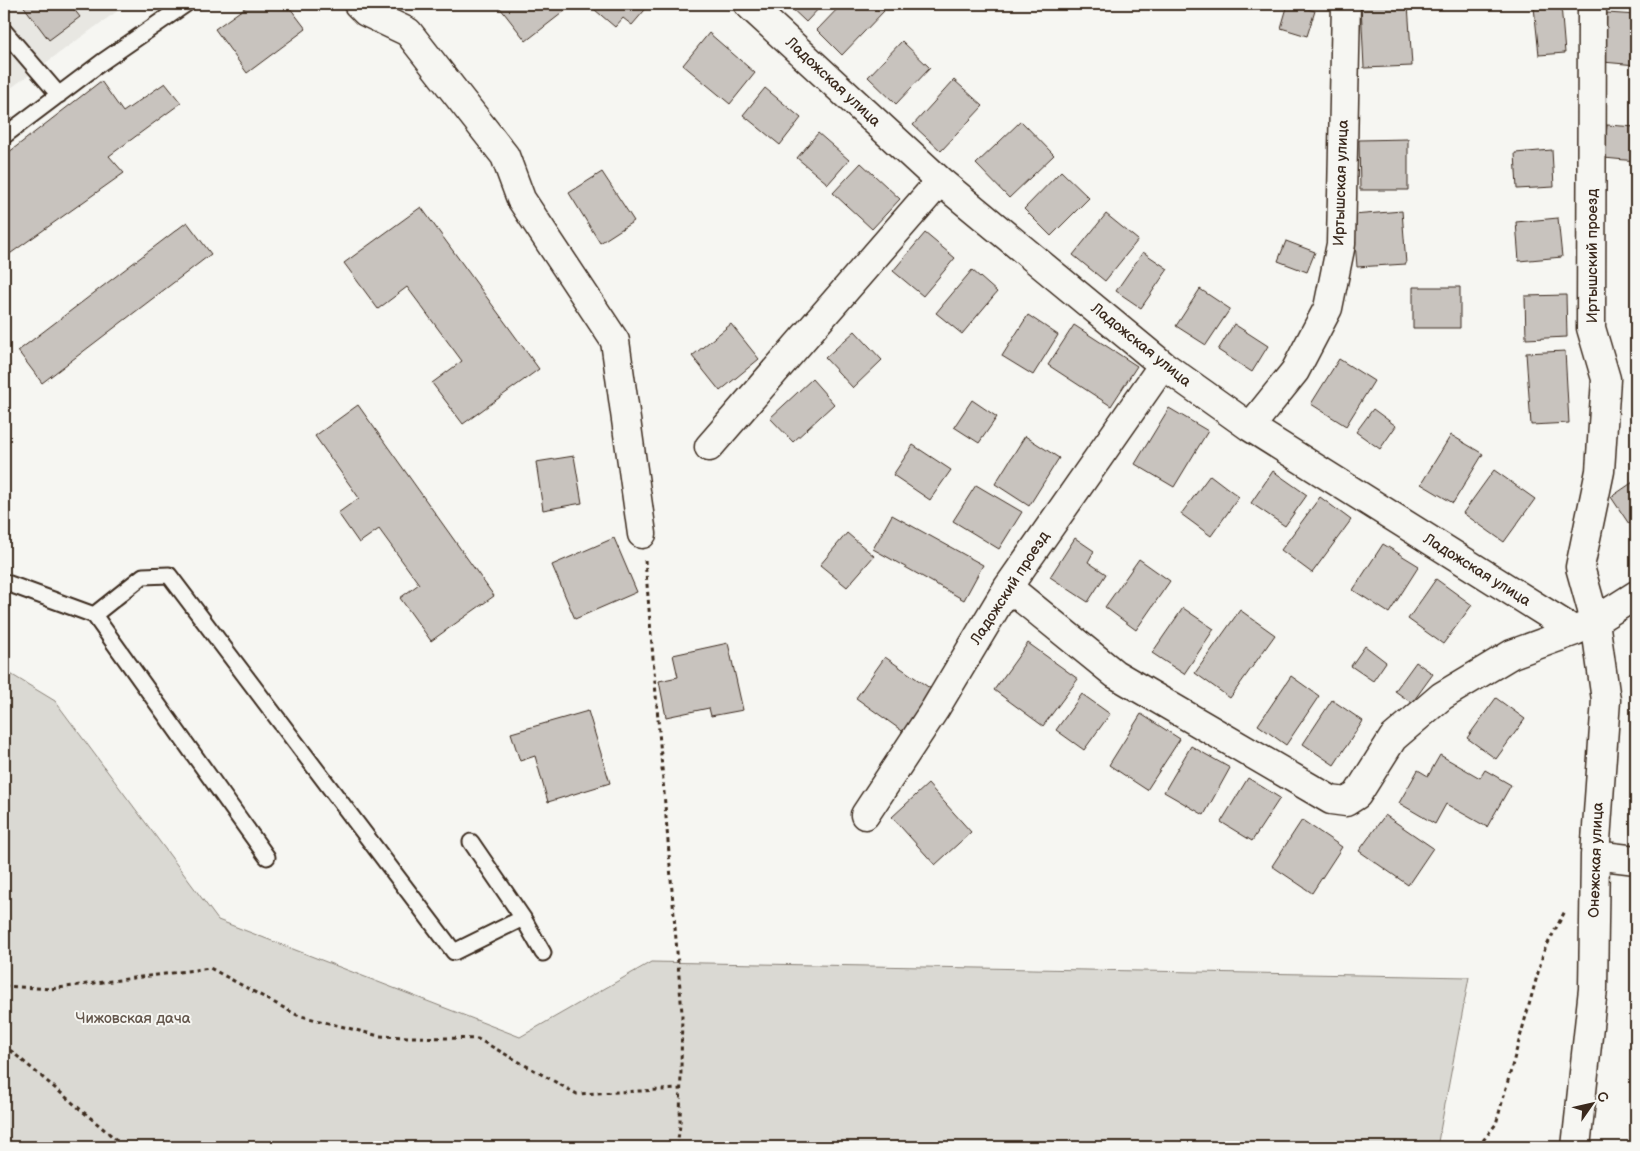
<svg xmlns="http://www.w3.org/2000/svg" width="1640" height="1151" viewBox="0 0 1640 1151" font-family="'Balsamiq Sans',sans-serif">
<rect width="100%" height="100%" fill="#f6f6f2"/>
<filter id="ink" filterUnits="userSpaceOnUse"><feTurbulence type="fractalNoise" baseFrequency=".02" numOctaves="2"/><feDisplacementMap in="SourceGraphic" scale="10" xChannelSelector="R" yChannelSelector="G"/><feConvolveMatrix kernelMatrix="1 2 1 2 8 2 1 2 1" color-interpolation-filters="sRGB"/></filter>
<g filter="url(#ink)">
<path fill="#e8e7e2" d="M4 4H127L4 93Z"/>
<path fill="#dad9d3" stroke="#8a8278" d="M4 670 55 701 218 920 520 1037 651 962 1469 977 1437 1147H4Z"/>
<path fill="#c8c3be" stroke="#3b2a1e" d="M22 4H70L80 17 49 40Z
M250 4H287L306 29 247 73 215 29Z
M497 4H561L566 10 526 41Z
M588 4H650L632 25 623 18 615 27Z
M787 4H823L806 22Z
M842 4H876L884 11 842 55 817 30Z
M1288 4 1315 11 1307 36 1281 28Z
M1361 4H1408L1412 66 1364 68Z
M1561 5 1565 53 1539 55 1534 7Z
M1607 13 1636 15V65L1603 62Z
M709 33 755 73 730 104 683 65Z
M902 41 930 68 896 104 868 77Z
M954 80 983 106 941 151 913 125Z
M101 81 123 112 165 83 181 103 109 156 124 173 4 258V156Z
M765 88 801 118 780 145 743 115Z
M1021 121 1054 155 1009 198 976 164Z
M1607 125 1636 127V161L1604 158Z
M818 133 849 160 828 184 797 158Z
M1408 139V190H1360L1359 140Z
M1552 150 1554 187 1517 189 1515 153Z
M861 163 900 199 872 229 833 193Z
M1061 171 1089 198 1051 236 1024 209Z
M602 172 634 221 600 243 569 193Z
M421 207 539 369 463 424 432 383 462 361 407 287 378 309 344 263Z
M1402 211 1406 264 1357 267 1353 215Z
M1106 214 1138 240 1105 281 1073 255Z
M1558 218 1562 257 1519 261 1516 222Z
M187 222 211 254 42 383 18 351Z
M925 233 955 258 923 296 893 271Z
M1286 241 1315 252 1307 272 1278 261Z
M1143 252 1168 269 1141 308 1116 291Z
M972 270 997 292 962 334 936 313Z
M1413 287H1460V328H1413Z
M1200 289 1230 309 1206 345 1176 326Z
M1566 295 1567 337 1526 339 1525 296Z
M1028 315 1058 335 1033 375 1002 356Z
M731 324 759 359 720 391 692 356Z
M1234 324 1268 346 1252 372 1218 350Z
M1074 325 1137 366 1111 406 1048 365Z
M855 331 882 360 853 388 825 358Z
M1565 351 1569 423 1531 425 1526 353Z
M1339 359 1374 381 1346 426 1311 404Z
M812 379 834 404 793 442 770 418Z
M972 400 997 417 979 443 954 427Z
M358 405 494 596 431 641 400 598 419 584 379 529 359 543 338 513 359 498 315 436Z
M1169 408 1208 431 1174 487 1135 464Z
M1373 409 1396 426 1380 449 1356 432Z
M1451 435 1483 454 1453 503 1421 484Z
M1025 436 1059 458 1029 506 995 484Z
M913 445 951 470 930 500 893 475Z
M574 456 582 503 543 510 536 462Z
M1494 470 1535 499 1504 542 1463 513Z
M1273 471 1307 495 1285 526 1251 503Z
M1210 475 1239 497 1211 536 1181 514Z
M1636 480V519L1629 524 1611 497Z
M976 485 1022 512 999 549 953 521Z
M1320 497 1351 520 1312 573 1281 550Z
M892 515 983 565 964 600 873 549Z
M847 533 874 556 847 587 820 565Z
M614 538 637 592 575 619 552 565Z
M1075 538 1094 551 1088 562 1106 574 1088 602 1050 577Z
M1383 544 1419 566 1389 613 1353 590Z
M1139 559 1170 581 1136 630 1105 607Z
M1436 579 1472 605 1443 644 1408 619Z
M1183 608 1214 629 1184 674 1152 653Z
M1240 610 1275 635 1230 698 1195 673Z
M728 643 743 710 711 716 709 708 666 717 659 681 678 677 673 655Z
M1028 643 1078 679 1043 726 994 690Z
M1365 646 1386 662 1373 681 1351 666Z
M885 657 934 691 905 733 856 698Z
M1416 662 1433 674 1412 703 1395 691Z
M1291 676 1319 696 1286 745 1258 725Z
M1082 694 1110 714 1084 750 1056 730Z
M1496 698 1525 719 1496 759 1467 738Z
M1332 700 1363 721 1334 765 1303 744Z
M588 711 610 783 548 802 535 756 520 761 511 733Z
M1141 714 1180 739 1147 790 1109 765Z
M1191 746 1230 768 1204 815 1164 792Z
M1440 755 1480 778 1485 770 1511 785 1487 827 1446 804 1435 824 1399 803 1418 770 1428 776Z
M1248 778 1280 798 1252 841 1221 822Z
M928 784 971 832 935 865 892 817Z
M1385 815 1433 848 1408 885 1359 851Z
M1302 820 1342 847 1312 893 1272 866Z"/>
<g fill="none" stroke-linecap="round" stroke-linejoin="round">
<g stroke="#3b2a1e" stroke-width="19">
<path id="lane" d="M4 31 59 95
M4 136 102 62 186 4
M4 582 94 615 267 857
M94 615 143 576 169 575 454 952 523 918
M471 842 523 918 543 953"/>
</g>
<g stroke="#3b2a1e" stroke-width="31">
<path id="street" d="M358 4 366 12 408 32 505 156 521 199 615 341 642 534
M748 4 940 181 1163 365 1250 427 1575 631
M1250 427 1295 371 1328 308 1341 244 1346 4
M709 447 940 181
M1008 587 1115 674 1331 800 1346 802 1357 795 1393 738 1442 696 1512 654 1575 631 1595 621 1636 595
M865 815 935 709 1008 587 1163 365
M1595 855 1636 860
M1576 1147 1593 989 1595 855 1606 700 1595 621 1580 567 1600 471 1606 379 1591 328 1592 4"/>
</g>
<path stroke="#3b2a1e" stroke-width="3" stroke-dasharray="4 4" stroke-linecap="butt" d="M645 560 682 1013 680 1125 677 1147
M4 986 50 989 210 968 297 1015 379 1036 478 1039 577 1094 681 1089
M4 1045 125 1147
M1478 1147 1496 1124 1544 951 1565 911"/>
<use href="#lane" stroke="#f6f6f2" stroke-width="15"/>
<use href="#street" stroke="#f6f6f2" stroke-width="28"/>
</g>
</g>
<g text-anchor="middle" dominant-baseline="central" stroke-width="4" stroke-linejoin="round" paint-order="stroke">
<g font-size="15" fill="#3b2a1e" stroke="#f6f6f2">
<text transform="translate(833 82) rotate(43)">Ладожская улица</text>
<text transform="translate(1341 183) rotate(-88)">Иртышская улица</text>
<text transform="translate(1592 256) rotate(-90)">Иртышский проезд</text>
<text transform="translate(1141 345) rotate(39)">Ладожская улица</text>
<text transform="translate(1477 570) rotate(32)">Ладожская улица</text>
<text transform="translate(1010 588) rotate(-57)">Ладожский проезд</text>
<text transform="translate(1596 860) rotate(-88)">Онежская улица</text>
</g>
<g font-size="15" fill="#63564b" stroke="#f6f6f2">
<text x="133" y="1018">Чижовская дача</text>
</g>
</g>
<rect width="1640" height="1151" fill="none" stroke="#f6f6f2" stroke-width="20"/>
<rect x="10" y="10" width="1620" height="1131" fill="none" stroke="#3b2a1e" stroke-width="2" filter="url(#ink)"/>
<g transform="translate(1592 1104) rotate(56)" stroke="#f6f6f2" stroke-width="4" paint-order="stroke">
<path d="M0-4L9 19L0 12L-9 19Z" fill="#3b2a1e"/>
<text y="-8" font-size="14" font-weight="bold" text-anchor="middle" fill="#3b2a1e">С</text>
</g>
</svg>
